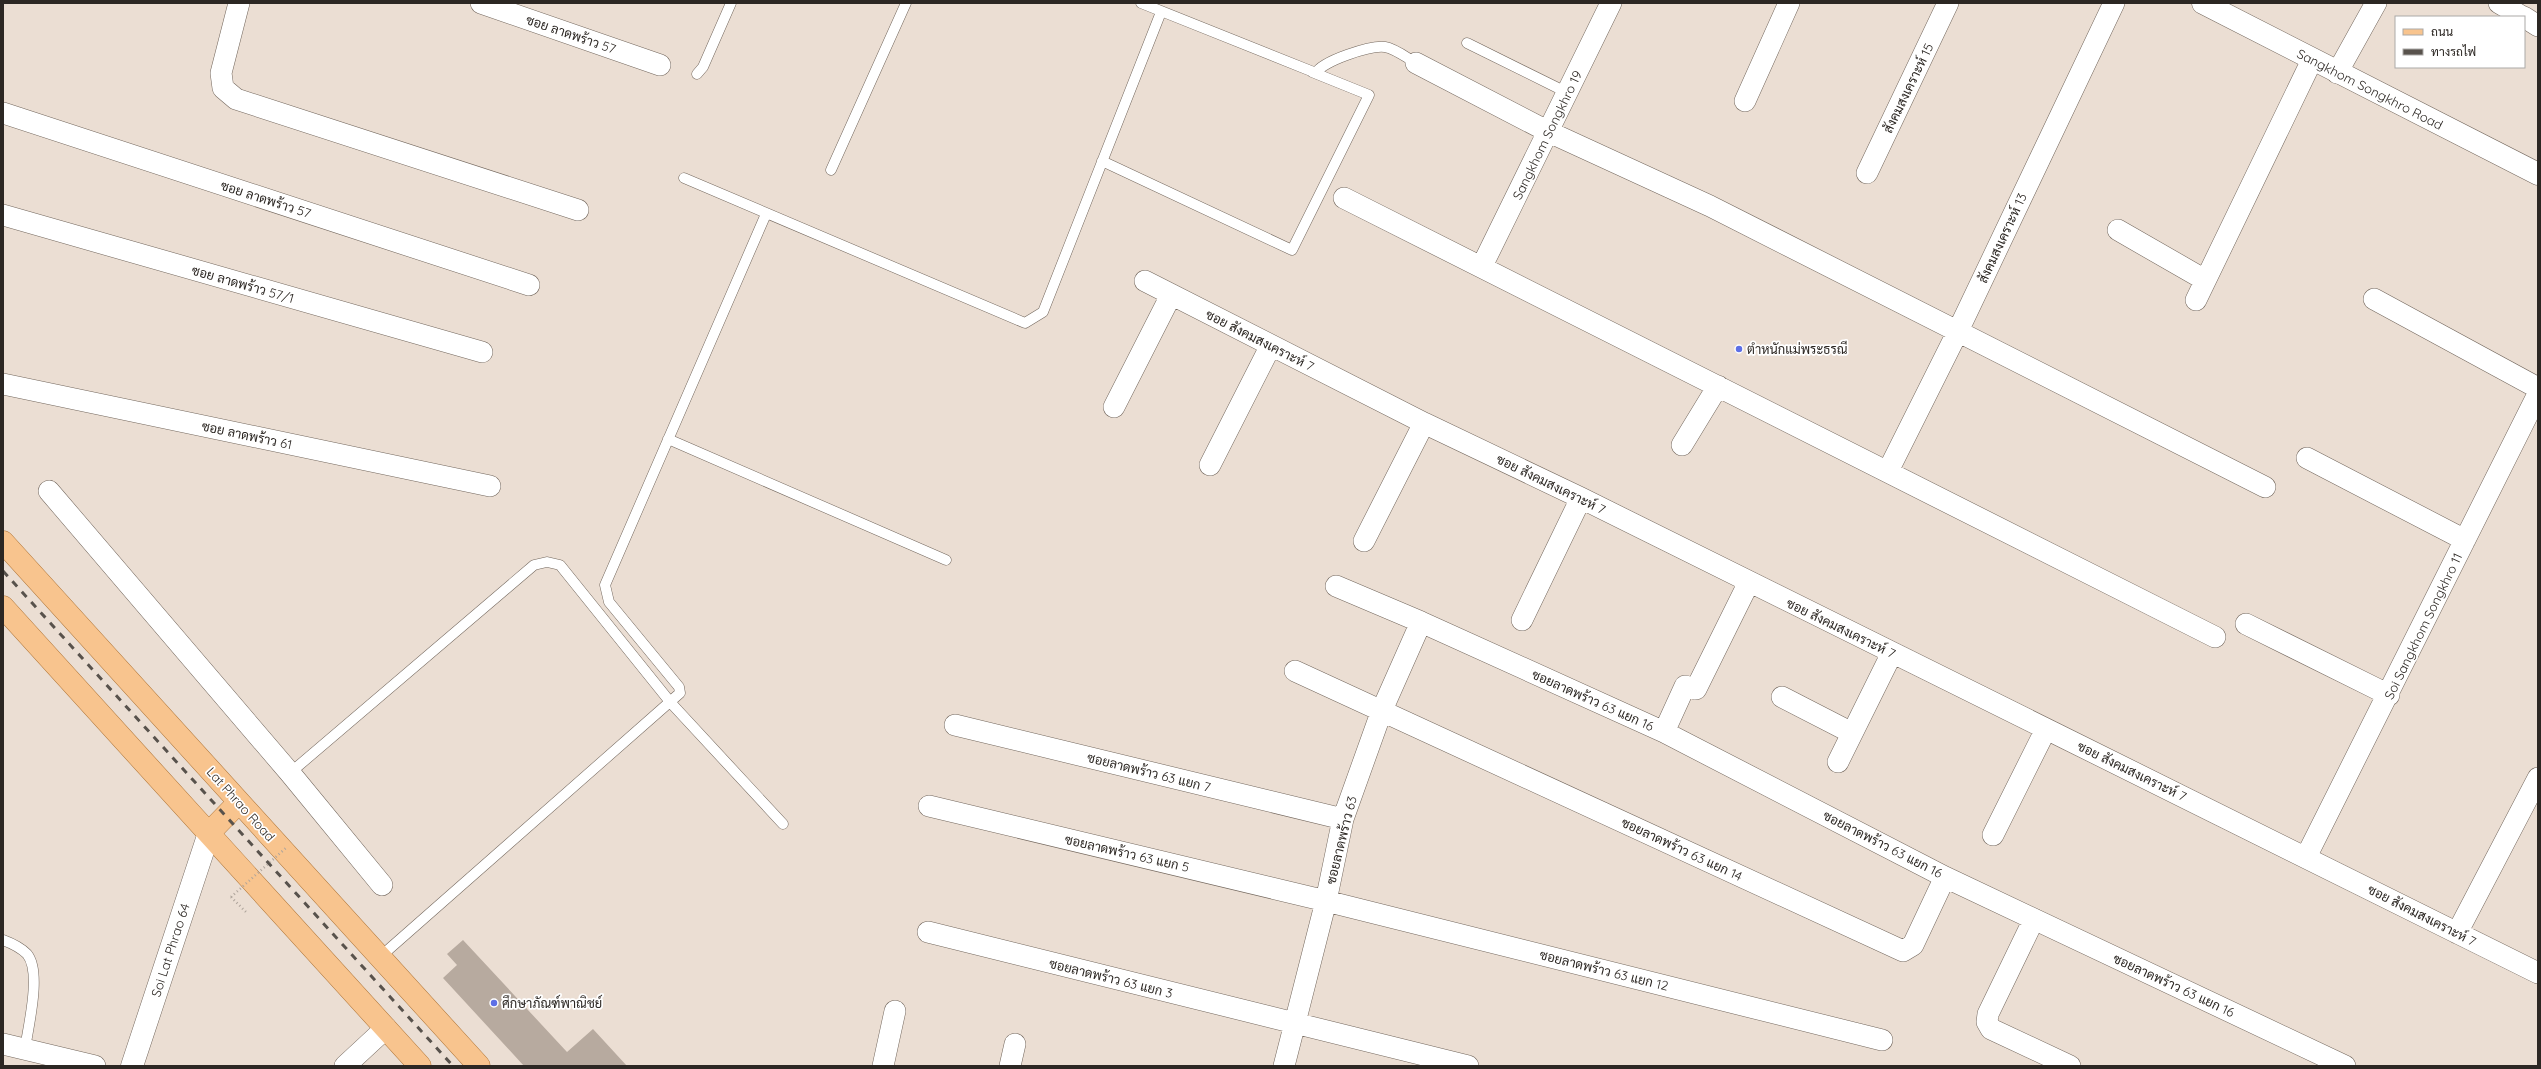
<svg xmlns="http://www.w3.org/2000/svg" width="2541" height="1069" viewBox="0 0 2541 1069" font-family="Quicksand,Sarabun,sans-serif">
<rect width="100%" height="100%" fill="#ebded3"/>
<path fill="#b7aa9f" d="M463 940 567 1052 593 1029 627 1066H524L443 978 457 965 447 954Z"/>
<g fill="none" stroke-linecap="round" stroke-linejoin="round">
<g stroke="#73675d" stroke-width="11">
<path id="lane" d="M1141 3 1316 73C1322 61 1371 45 1385 47 1396 49 1407 58 1416 63
M1467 43 1568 93
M697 74 703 67 731 3
M1102 161 1292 250 1369 95 1312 72
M831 170 906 3
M684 178 1025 323 1043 312 1161 12
M668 439 946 560
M290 773 534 565 547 562 560 565 671 703 783 824
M3 940C11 943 21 948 27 954 42 972 28 1027 25 1049
M380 957 680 693 679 687 609 602 605 585 766 214"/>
</g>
<g stroke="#73675d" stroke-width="22">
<path id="street" d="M239 3 221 73 223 88 236 99 578 210
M481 3 660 65
M2499 3 2523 17
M2524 17 2538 26
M1416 63 1549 132 1710 206 2265 487
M2337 73 2376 3
M1745 101 1789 3
M3 113 529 285
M1867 173 1948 3
M1344 198 2215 637
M3 215 482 352
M2118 230 2205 280
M1482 266 1611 3
M1145 281 1424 423 1581 498 2538 973
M2374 299 2538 388
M2196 300 2312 60
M3 384 490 486
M1114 407 1171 295
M1682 445 1718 386
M2307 458 2465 540
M1210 465 1271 345
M1888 471 1957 333 2114 3
M49 491 290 773 382 885
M1364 541 1424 423
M1336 586 1421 622 1664 732 1945 877 2345 1066
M1522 620 1581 498
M2246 624 2389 695
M1295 671 1903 951 1913 945 1945 877
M1782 697 1852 733
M955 725 1343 819
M1664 732 1685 686 1696 689 1749 582
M1838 762 1892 653
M929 806 1326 901 1882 1040
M1993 835 2046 729
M2306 857 2538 394
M2034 919 1988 1014 1987 1022 1991 1029 2070 1066
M928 932 1468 1066
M2457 933 2538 778
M3 1044 95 1066
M345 1066 386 1028
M883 1066 895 1011
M1010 1066 1015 1044
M1284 1066 1326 901 1343 819 1382 710 1421 622"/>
</g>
<g stroke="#73675d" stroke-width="23">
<path id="secondary" d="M2203 3 2538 174
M132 1066 209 833"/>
</g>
<g stroke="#ae7437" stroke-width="23">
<path id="primary" d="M3 542 479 1066
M3 607 420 1066
M209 833 239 802"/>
</g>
<path stroke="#aea49b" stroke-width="2.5" stroke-dasharray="1 3" stroke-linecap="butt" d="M231 897 247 913"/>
<use href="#lane" stroke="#fff" stroke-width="10"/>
<use href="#street" stroke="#fff" stroke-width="21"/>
<use href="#secondary" stroke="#fff" stroke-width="22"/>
<use href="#primary" stroke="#f8c48e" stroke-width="22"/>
<path stroke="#58524c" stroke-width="3" stroke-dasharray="7 7" stroke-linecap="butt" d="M3 571 453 1066"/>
<path stroke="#aea49b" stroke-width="2.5" stroke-dasharray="1 3" stroke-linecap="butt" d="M231 897 287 847"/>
</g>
<g fill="#5d6fe6" stroke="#fff" stroke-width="1.5">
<circle cx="1739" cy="349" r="4"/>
<circle cx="494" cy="1003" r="4"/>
</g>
<g text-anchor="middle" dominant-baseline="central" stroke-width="3.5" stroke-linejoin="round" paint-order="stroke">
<g font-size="13" fill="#2c2723" stroke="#fff">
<text transform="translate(571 34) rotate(19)">ซอย ลาดพร้าว 57</text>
<text transform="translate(1908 88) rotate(-64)">สังคมสงเคราะห์ 15</text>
<text transform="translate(2370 89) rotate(27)">Sangkhom Songkhro Road</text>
<text transform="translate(1547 135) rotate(-64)">Sangkhom Songkhro 19</text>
<text transform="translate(266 199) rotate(18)">ซอย ลาดพร้าว 57</text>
<text transform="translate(2002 238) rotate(-65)">สังคมสงเคราะห์ 13</text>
<text transform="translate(243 284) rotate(16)">ซอย ลาดพร้าว 57/1</text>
<text transform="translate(1260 340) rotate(27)">ซอย สังคมสงเคราะห์ 7</text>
<text transform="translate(247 435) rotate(12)">ซอย ลาดพร้าว 61</text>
<text transform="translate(1551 484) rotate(26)">ซอย สังคมสงเคราะห์ 7</text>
<text transform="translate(2423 626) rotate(-64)">Soi Sangkhom Songkhro 11</text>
<text transform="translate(1841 628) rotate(26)">ซอย สังคมสงเคราะห์ 7</text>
<text transform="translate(1593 700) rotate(24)">ซอยลาดพร้าว 63 แยก 16</text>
<text transform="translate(2132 771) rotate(26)">ซอย สังคมสงเคราะห์ 7</text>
<text transform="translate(1149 772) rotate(14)">ซอยลาดพร้าว 63 แยก 7</text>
<text transform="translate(241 804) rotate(48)">Lat Phrao Road</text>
<text transform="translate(1341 840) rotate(-76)">ซอยลาดพร้าว 63</text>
<text transform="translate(1883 844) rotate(27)">ซอยลาดพร้าว 63 แยก 16</text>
<text transform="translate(1682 849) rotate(25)">ซอยลาดพร้าว 63 แยก 14</text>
<text transform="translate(1127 853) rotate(13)">ซอยลาดพร้าว 63 แยก 5</text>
<text transform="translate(2422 915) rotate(27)">ซอย สังคมสงเคราะห์ 7</text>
<text transform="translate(170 950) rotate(-72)">Soi Lat Phrao 64</text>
<text transform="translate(1604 970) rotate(14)">ซอยลาดพร้าว 63 แยก 12</text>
<text transform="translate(1111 978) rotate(14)">ซอยลาดพร้าว 63 แยก 3</text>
<text transform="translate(2174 985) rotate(25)">ซอยลาดพร้าว 63 แยก 16</text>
</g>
<g font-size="13" fill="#2c2723" stroke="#fff" text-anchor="start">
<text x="1747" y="349">ตำหนักแม่พระธรณี</text>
<text x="502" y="1003">ศึกษาภัณฑ์พาณิชย์</text>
</g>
</g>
<rect width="2541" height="1069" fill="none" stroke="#2c2723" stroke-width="8"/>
<rect x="2395" y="16" width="130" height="52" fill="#ffffff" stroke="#aba9a7"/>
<rect x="2403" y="29" width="20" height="6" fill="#f8c48e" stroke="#aba9a7"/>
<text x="2431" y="36" font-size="12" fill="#2c2723">ถนน</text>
<rect x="2403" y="49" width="20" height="6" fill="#58524c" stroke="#aba9a7"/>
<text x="2431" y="56" font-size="12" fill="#2c2723">ทางรถไฟ</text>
</svg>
